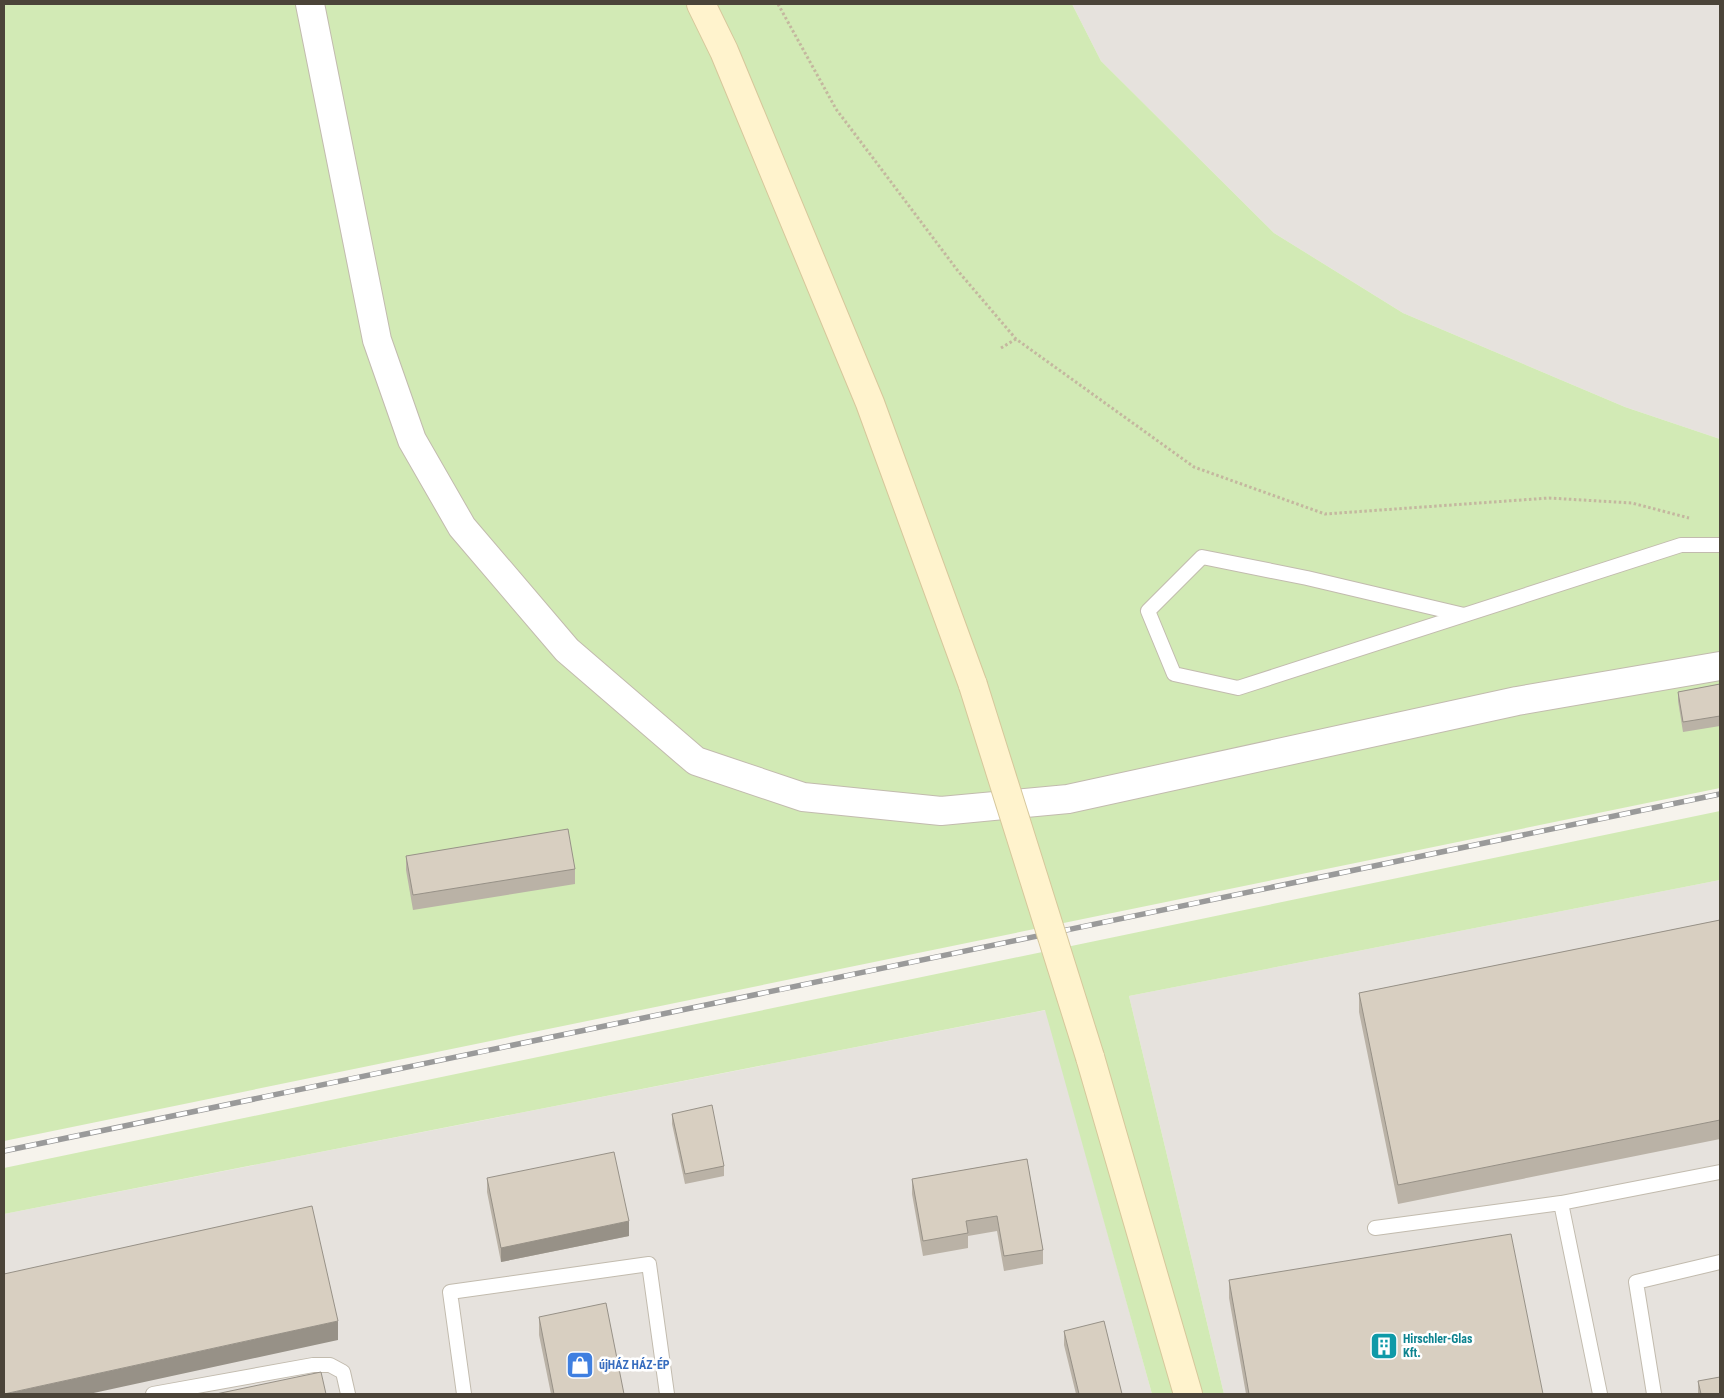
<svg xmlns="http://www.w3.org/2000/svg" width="1724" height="1398" viewBox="0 0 1724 1398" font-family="'Roboto Condensed',sans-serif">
<rect width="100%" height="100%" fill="#f6f3ec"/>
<path fill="#e6e2dd" d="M1072 4H1720V439L1625 407 1403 313 1274 233 1101 61Z
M1720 880V1394H1224L1129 996Z
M1046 1010 1152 1394H4V1214Z"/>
<path fill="#d2eab5" d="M4 4H1072L1101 61 1274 233 1403 313 1625 407 1720 439V788L4 1141Z
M1720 811V880L1129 996 1224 1394H1152L1045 1010 4 1214V1168Z"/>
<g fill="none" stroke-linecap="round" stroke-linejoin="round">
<g stroke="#c2bbae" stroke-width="16">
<path id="service" d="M1464 615 1307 578 1202 557 1148 611 1174 674 1238 688 1681 545H1720
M1375 1228 1561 1203
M153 1394 313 1365H330L343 1372 348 1394
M464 1394 450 1292 649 1264 667 1394
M1600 1394 1561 1203 1720 1172
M1654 1394 1636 1282 1720 1262"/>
</g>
<g stroke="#c2bbae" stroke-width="30">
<path id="minor" d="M310 4 377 340 412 440 462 527 567 650 696 761 803 797 941 811 1068 799 1517 701 1720 666"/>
</g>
<g stroke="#d6c79b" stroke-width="30">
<path id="secondary" d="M701 4 724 51 870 403 973 685
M1090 1057 1188 1394"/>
</g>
<path stroke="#c4b79f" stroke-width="3" stroke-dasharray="2.5 2.5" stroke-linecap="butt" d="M778 4 836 109 958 271 1016 339 1194 467 1325 514 1549 498 1632 503 1689 518
M1001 348 1016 339"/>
<use href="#service" stroke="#fff" stroke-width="14"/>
<use href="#minor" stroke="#fff" stroke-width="28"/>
<use href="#secondary" stroke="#fff3cd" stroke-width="28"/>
<g stroke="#9a9a9a" stroke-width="5.5">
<path id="rail" d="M4 1151 1720 794"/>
</g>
<use href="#rail" stroke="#fff" stroke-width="4" stroke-dasharray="11" stroke-linecap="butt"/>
<g stroke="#d6c79b" stroke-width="30" stroke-linecap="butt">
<path id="secondary-bridge" d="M973 685 1090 1057"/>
</g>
<use href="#secondary-bridge" stroke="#fff3cd" stroke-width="28"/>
</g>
<path fill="#bab2a6" d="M1720 684V726L1683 732 1678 701V692Z
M406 856 575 869V884L413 910 406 870Z
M1720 920V1139L1398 1204 1359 1012V993Z
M672 1114 724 1166V1176L685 1184 672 1124Z
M1027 1159 1043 1250V1264L1004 1271 997 1231 968 1236V1248L923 1256 912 1194V1179Z
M487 1178 629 1236 501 1262 487 1192Z
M1229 1280 1543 1394H1246L1229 1298Z
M539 1317 624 1394H551L539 1335Z
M1064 1331 1122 1394H1076L1064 1345Z
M1698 1381 1720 1394H1698Z"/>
<path fill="#979187" d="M629 1221V1236L501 1262V1248Z
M338 1321V1340L89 1394H4Z"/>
<path fill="#d8cfc1" stroke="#979187" d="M1720 684V716L1683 722 1678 692Z
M568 829 575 869 413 895 406 856Z
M1720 920V1120L1398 1185 1359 993Z
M712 1105 724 1166 685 1174 672 1114Z
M614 1152 629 1221 501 1248 487 1178Z
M1027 1159 1043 1250 1004 1256 997 1216 966 1221 968 1233 923 1241 912 1179Z
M312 1206 338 1321 4 1394V1274Z
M1511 1234 1543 1394H1249L1229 1280Z
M606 1303 624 1394H554L539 1317Z
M1104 1321 1122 1394H1079L1064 1331Z
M321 1372 326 1394H216Z
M1720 1377V1394H1701L1698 1381Z"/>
<defs>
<g id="building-square" transform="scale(1.4375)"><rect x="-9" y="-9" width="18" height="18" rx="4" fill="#0f9aa8" stroke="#fff"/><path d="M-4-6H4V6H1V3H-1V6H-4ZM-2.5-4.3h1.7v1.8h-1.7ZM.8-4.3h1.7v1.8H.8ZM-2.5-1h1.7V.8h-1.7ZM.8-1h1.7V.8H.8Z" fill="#fff"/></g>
<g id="shop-square" transform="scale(1.4375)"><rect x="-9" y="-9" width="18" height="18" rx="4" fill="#3f7fe0" stroke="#fff"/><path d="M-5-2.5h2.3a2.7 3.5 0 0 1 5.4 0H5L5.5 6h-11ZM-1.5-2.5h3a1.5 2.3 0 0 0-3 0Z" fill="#fff"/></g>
</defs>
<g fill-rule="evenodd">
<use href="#building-square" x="1384" y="1346"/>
<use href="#shop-square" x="580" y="1365"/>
</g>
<g text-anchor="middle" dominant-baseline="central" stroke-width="5" stroke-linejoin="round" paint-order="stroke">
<g font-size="12" font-weight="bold" fill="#0d838f" stroke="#fff" text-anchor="start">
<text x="1403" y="1339">Hirschler-Glas<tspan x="1403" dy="14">Kft.</tspan></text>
</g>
<g font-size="12" font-weight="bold" fill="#366cbe" stroke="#fff" text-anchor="start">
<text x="599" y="1365">újHÁZ HÁZ-ÉP</text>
</g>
</g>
<rect width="1724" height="1398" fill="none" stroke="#4b4439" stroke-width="10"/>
</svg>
